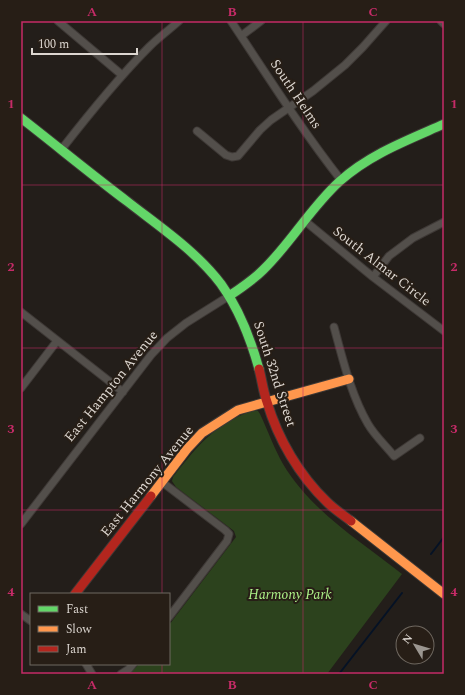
<svg xmlns="http://www.w3.org/2000/svg" width="465" height="695" viewBox="0 0 465 695" font-family="Spectral,serif">
<rect width="100%" height="100%" fill="#231e1a"/>
<path fill="#2c421d" d="M253 410 258 411 260 414C268 431 274 448 283 464 311 511 360 541 402 574L327 674H129L139 664H169V625L236 537 234 531 176 487 172 481 173 477C200 443 212 427 253 410Z"/>
<g fill="none" stroke-linecap="round" stroke-linejoin="round">
<path stroke="#051225" stroke-width="2" d="M431 554 444 537
M339 674 402 593"/>
<g stroke="#3e3936" stroke-width="9">
<path id="street" d="M58 21 122 75
M231 21C267 75 301 129 341 180
M441 21 444 24
M241 36 261 21
M197 131 226 155 232 157 238 156 260 130 271 120 313 91 345 65 363 47 386 21
M61 150C89 114 117 79 149 47 158 38 169 30 179 21
M305 221 373 277 444 331
M373 277 389 256 413 238 444 222
M21 312 123 392
M334 327C343 360 351 395 368 424 375 436 386 446 394 456L420 438
M21 388 57 341
M162 482 225 530 229 534 227 541 169 617
M21 524 151 355 167 338 186 323 229 296
M21 614 31 621
M86 664 92 674
M121 674 129 669 133 664"/>
</g>
<g stroke="#3e3936" stroke-width="11">
<path id="fast" d="M21 118C57 146 92 175 128 202 160 227 196 251 221 284 239 309 251 340 259 369
M229 296C241 288 253 280 263 270 291 243 311 207 340 181 370 154 408 140 444 124"/>
</g>
<g stroke="#3e3936" stroke-width="11">
<path id="slow" d="M151 496 187 449 202 433 238 410 349 379
M351 521 444 594"/>
</g>
<g stroke="#3e3936" stroke-width="11">
<path id="jam" d="M259 369C262 380 263 391 267 402 278 439 299 475 327 502 334 509 343 515 351 521
M75 594 151 496"/>
</g>
<use href="#street" stroke="#534f4b" stroke-width="7"/>
<use href="#fast" stroke="#63d668" stroke-width="9"/>
<use href="#slow" stroke="#ff974d" stroke-width="9"/>
<use href="#jam" stroke="#b3261e" stroke-width="9"/>
</g>
<path fill="none" stroke="#c52b67" stroke-width="1" stroke-opacity="0.55" d="M162 21V594M303 21V674M21 185H444M21 348H444M21 510H444M162 664V674"/>
<g text-anchor="middle" dominant-baseline="central" stroke-width="4" stroke-linejoin="round" paint-order="stroke">
<g font-size="14" fill="#dcd6d0" stroke="#271e16">
<text transform="translate(296 94) rotate(56)">South Helms</text>
<text transform="translate(382 266) rotate(38)">South Almar Circle</text>
<text transform="translate(275 374) rotate(72)">South 32nd Street</text>
<text transform="translate(111 386) rotate(-51)">East Hampton Avenue</text>
<text transform="translate(147 481) rotate(-51)">East Harmony Avenue</text>
</g>
<g font-size="14" font-style="italic" fill="#adf188" stroke="#271e16">
<text x="290" y="594">Harmony Park</text>
</g>
</g>
<rect width="465" height="695" fill="none" stroke="#271e16" stroke-width="44"/>
<rect x="30" y="593" width="140" height="72" fill="#271e16" stroke="#6f6860"/>
<rect x="38" y="606" width="20" height="6" fill="#63d668" stroke="#6f6860"/>
<text x="66" y="613" font-size="12" fill="#dcd6d0">Fast</text>
<rect x="38" y="626" width="20" height="6" fill="#ff974d" stroke="#6f6860"/>
<text x="66" y="633" font-size="12" fill="#dcd6d0">Slow</text>
<rect x="38" y="646" width="20" height="6" fill="#b3261e" stroke="#6f6860"/>
<text x="66" y="653" font-size="12" fill="#dcd6d0">Jam</text>
<g transform="translate(415 645) rotate(308)"><circle r="19" fill="#271e16" stroke="#6f6860"/>
<path d="M0-3L7 15L0 10L-7 15Z" fill="#9b9690"/>
<text y="-6" font-size="11" font-weight="bold" text-anchor="middle" fill="#dcd6d0">N</text>
</g>
<path d="M32 48v6h105v-6" fill="none" stroke="#dcd6d0" stroke-width="2"/>
<text x="38" y="48" font-size="12" fill="#dcd6d0" stroke="#271e16" stroke-width="3" paint-order="stroke">100 m</text>
<rect x="22" y="22" width="421" height="651" fill="none" stroke="#c52b67" stroke-width="1.5"/>
<g font-size="13" text-anchor="middle" font-weight="bold" fill="#c52b67">
<text x="92" y="16">A</text>
<text x="232" y="16">B</text>
<text x="373" y="16">C</text>
<text x="11" y="108">1</text>
<text x="454" y="108">1</text>
<text x="11" y="271">2</text>
<text x="454" y="271">2</text>
<text x="11" y="433">3</text>
<text x="454" y="433">3</text>
<text x="11" y="596">4</text>
<text x="454" y="596">4</text>
<text x="92" y="689">A</text>
<text x="232" y="689">B</text>
<text x="373" y="689">C</text>
</g>
</svg>
